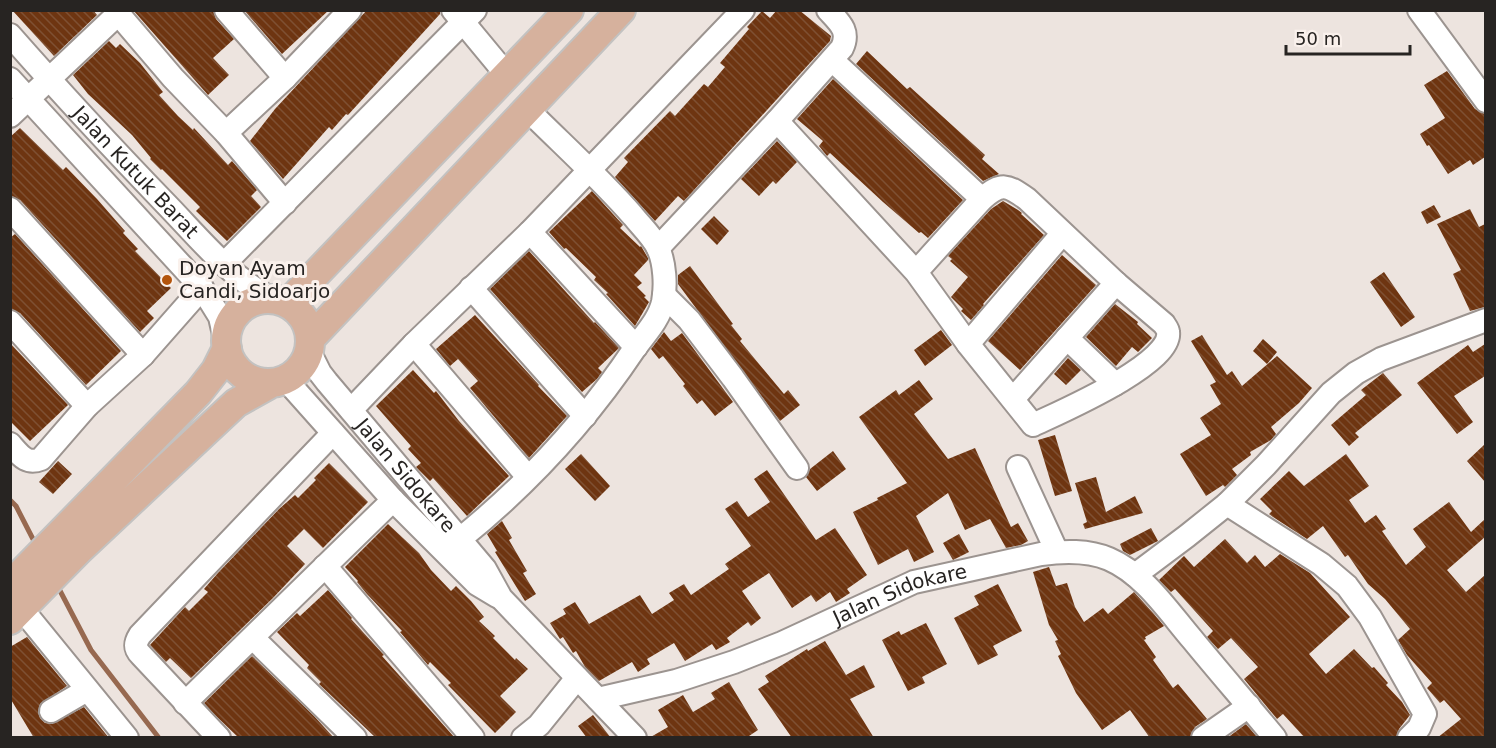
<svg xmlns="http://www.w3.org/2000/svg" width="1496" height="748" viewBox="0 0 1496 748" font-family="'DejaVu Sans',sans-serif">
<defs>
<pattern id="building-back-hatch" width="6" height="6" patternUnits="userSpaceOnUse" patternTransform="scale(1.5)"><rect width="6" height="6" fill="#6e3511"/><path d="M-1 5l2 2M0 0l6 6M5-1l2 2" fill="none" stroke="#7e5033"/></pattern>
</defs>
<rect width="100%" height="100%" fill="#ede4df"/>
<g fill="none" stroke-linecap="round" stroke-linejoin="round">
<path stroke="#976950" stroke-width="5" d="M10 500 16 506 36 545
M57 585 91 650 159 738"/>
</g>
<path fill="url(#building-back-hatch)" d="M12 10H93L97 15 54 56Z
M133 10H213L216 19 234 39 213 58 229 75 208 95Z
M244 10H329L282 54Z
M367 10H440V14L348 115 346 114 332 130 329 127 283 179 250 141 275 109Z
M777 10H799L831 36 830 41 684 201 678 196 655 221 615 177 628 162 624 158 670 111 675 116 704 84 708 87 725 67 720 63 749 29 747 27 762 11 770 18Z
M109 41 116 48 120 44 140 63 163 92 159 95 178 116 193 130 194 128 228 165 232 161 257 190 251 196 261 207 227 241 196 211 200 207 162 169 161 170 150 159 151 158 132 135 88 94 73 75Z
M867 51 907 89 910 87 985 155 982 159 999 174 983 181 856 64Z
M1447 71 1475 109 1485 114V157L1473 165 1470 160 1448 174 1429 145 1427 146 1420 134 1445 118 1424 85Z
M833 79 963 200 928 238 921 232 919 233 883 202 830 153 827 156 819 146 823 141 797 119Z
M20 128 63 170 66 167 97 199 125 231 123 233 138 249 135 251 171 288 147 311 154 318 140 332 20 200 10 196V137Z
M777 141 797 162 776 184 773 181 759 196 741 179Z
M592 191 623 225 620 228 640 247 641 246 648 258V260L634 275 642 283 637 287 646 296 644 297 649 302 635 326 606 294 608 293 594 280 596 277 566 248 564 249 549 232Z
M1003 201 1018 210 1022 213 1021 214 1044 235 983 304 984 305 971 320 961 311 963 309 951 297 968 277 950 261 952 259 948 256 991 209Z
M1434 205 1441 217 1427 224 1421 212Z
M1470 209 1479 227 1485 224V307L1470 311 1453 274 1461 270 1437 224Z
M714 216 729 231 717 245 701 229Z
M15 234 121 351 86 385 20 313 10 309V238Z
M529 251 594 323 595 322 619 348 598 368 602 372 597 379 582 392 490 289Z
M1062 255 1096 285 1020 370 988 341Z
M690 266 733 324 731 325 742 339 740 341 784 394 788 390 800 405 780 421 678 284V275Z
M1384 272 1415 317 1401 327 1370 282Z
M1115 304 1138 322 1137 324 1152 338 1138 352 1132 347 1116 366 1086 337Z
M475 315 539 385 538 386 567 416 529 458 470 388 478 381 458 359 450 366 436 349Z
M941 330 952 345 925 366 914 350Z
M664 332 671 341 682 333 733 402 715 416 702 400 697 404 683 386 685 384 663 356 659 359 651 349Z
M1202 335 1227 375 1232 371 1242 386 1277 356 1312 388 1299 403 1271 427 1276 434 1271 440 1250 452 1251 455 1232 469 1237 475 1225 487 1223 485 1206 496 1180 454 1211 435 1200 418 1221 404 1210 385 1216 382 1191 341Z
M1263 339 1277 352 1267 364 1253 351Z
M10 343 68 405 30 441 10 421Z
M1485 344V376L1454 396 1473 422 1457 434 1417 383 1468 345 1473 352Z
M1068 358 1081 370 1066 385 1054 374Z
M413 370 434 393 436 391 459 421 509 476 467 516 433 478 430 481 416 467 421 463 408 449 411 446 376 406Z
M1383 373 1402 395 1355 433 1359 437 1349 446 1331 425 1366 395 1361 390Z
M919 380 933 399 914 414 948 459 975 448 1011 527 1018 523 1028 541 1021 545 1006 548 990 519 965 530 948 493 916 516 934 552 914 562 908 549 878 565 853 512 878 500 877 498 907 483 859 417 896 390 899 395Z
M1055 435 1072 491 1055 496 1038 440Z
M1485 444V482L1467 461Z
M833 451 846 469 817 491 806 477 810 469Z
M581 454 610 486 595 501 565 469Z
M1346 454 1369 486 1349 500 1365 523 1376 515 1386 529 1382 531 1406 565 1426 547 1413 529 1449 502 1471 532 1485 519V537L1447 570 1466 592 1485 575V738H1437L1461 719 1444 700 1440 703 1427 688 1432 683 1407 655 1398 640 1410 629 1385 599 1368 584 1348 555 1345 557 1323 526 1307 539 1273 517 1269 514 1272 511 1260 499 1289 471 1304 486Z
M58 461 72 474 53 494 39 482Z
M329 463 368 502 323 548 304 529 287 546 305 564 273 598 191 678 170 658 166 662 150 645 185 607 189 611 208 592 204 589 217 574 279 509 295 495 298 498 316 480 314 478Z
M767 470 816 540 835 528 867 575 847 589 850 593 836 602 830 592 816 602 811 595 792 608 769 573 742 591 761 618 751 626 748 622 727 638 730 642 716 650 712 644 685 661 674 643 647 659 650 664 638 672 632 662 599 681 585 667 576 651 573 653 563 637 560 639 550 623 566 614 563 609 575 602 589 624 640 595 652 614 674 600 669 593 684 584 691 595 729 569 725 564 751 546 725 509 737 501 748 517 770 502 754 479Z
M1096 477 1106 512 1135 496 1143 513 1085 529 1083 524 1087 522 1075 483Z
M502 521 512 538 509 540 527 571 523 573 536 594 525 601 495 552 497 551 487 534Z
M388 524 419 553 431 570 451 591 456 586 471 601 484 617 479 621 495 636 493 638 515 660 516 658 528 669 500 696 516 712 495 733 448 685 451 683 430 662 428 665 400 632 402 631 366 593 357 582 358 581 345 567Z
M1151 528 1158 541 1130 555 1123 551 1120 544Z
M959 534 969 552 953 560 943 543Z
M1225 539 1247 563 1255 555 1265 567 1280 554 1310 573 1350 617 1309 654 1326 674 1354 649 1372 668 1374 667 1388 683 1386 685 1402 702 1410 715 1399 729 1396 738H1305L1283 714 1277 719 1244 679 1258 667 1231 638 1218 649 1207 637 1213 631 1175 589 1171 592 1159 580 1184 556 1194 567Z
M1049 567 1056 586 1067 583 1075 607 1084 622 1103 608 1108 614 1134 592 1154 614 1164 626 1145 637 1146 639 1144 640 1156 657 1153 660 1173 688 1178 684 1207 719 1195 727 1190 738H1150L1130 710 1102 730 1076 693 1058 656 1061 654 1055 641 1058 640 1049 625 1033 572Z
M998 584 1022 631 993 646 998 655 978 665 954 618 979 605 974 596Z
M328 590 352 618 351 619 384 655 382 656 455 738 375 737 319 684 321 682 307 668 309 665 277 632 297 613 300 616Z
M926 623 947 664 922 677 925 683 908 691 882 640 899 631 901 635Z
M27 637 67 686 40 704 38 712 40 718 45 723 52 724 84 707 109 738H34L10 698V647Z
M825 641 846 675 864 665 875 687 850 699 874 738H792L758 689 769 682 765 676 807 649 808 651Z
M252 656 314 716 334 738H239L215 715 204 703Z
M729 682 758 730 746 738H649L668 727 658 710 683 695 693 712 715 699 711 693Z
M593 715 611 738H587L578 726Z
M1246 724 1257 737 1227 738Z"/>
<g fill="none" stroke-linecap="round" stroke-linejoin="round">
<g stroke="#9c9490" stroke-width="26">
<g id="minor">
<path d="M115 10 173 78 226 133 285 203"/>
<path d="M226 10 285 78"/>
<path d="M453 10 506 74"/>
<path d="M1419 10 1486 101"/>
<path id="s1" d="M10 35C61 93 113 149 166 204 199 238 230 277 272 299"/>
<path d="M832 60 982 199"/>
<path d="M10 79 202 288 220 317 225 339"/>
<path d="M10 116 118 14"/>
<path d="M777 121 916 272 968 344 1033 425C1058 413 1173 364 1168 332 1168 329 1165 326 1164 324L1116 283 1027 199C1007 185 1002 182 982 199L916 272"/>
<path d="M226 133 285 78 350 10"/>
<path d="M10 209 143 355"/>
<path d="M530 232 636 347"/>
<path d="M658 248 777 121 842 48C850 31 840 23 828 10"/>
<path d="M224 264 475 10"/>
<path d="M471 288 585 416"/>
<path d="M664 295 689 320 733 378 797 468"/>
<path d="M10 322 87 406"/>
<path d="M1067 338 1115 384"/>
<path d="M414 344 528 477"/>
<path d="M968 344 1062 234"/>
<path id="s2" d="M310 353 320 373 327 382 485 569 501 598 635 738"/>
<path d="M286 380 393 500 477 584 497 596"/>
<path d="M1013 399 1116 283"/>
<path d="M351 410 414 344 530 232 743 10"/>
<path d="M10 444C20 455 26 465 41 459L87 406 143 355 202 288"/>
<path d="M1018 467 1057 552"/>
<path d="M1227 504 1321 564 1347 586 1370 617 1425 714 1419 728 1409 738"/>
<path d="M460 539C527 485 587 420 635 348 645 334 659 320 663 302 666 286 665 263 658 248 652 236 641 226 633 216 600 178 562 144 527 109"/>
<path d="M325 566 473 738"/>
<path d="M1135 575 1187 536 1227 504 1266 465 1331 393 1356 373 1381 359 1486 320"/>
<path d="M21 608 127 738"/>
<path d="M253 638 355 738"/>
<path id="s3" d="M598 699 676 681 734 662 782 643 914 582 1041 554C1064 551 1088 550 1109 559 1144 574 1168 611 1192 639 1219 672 1247 704 1275 738"/>
<path d="M185 703 393 500"/>
<path d="M51 711 87 690"/>
<path d="M219 738 141 655C134 648 135 643 140 635L333 433"/>
<path d="M523 738 539 725 577 678"/>
<path d="M1203 738 1249 706"/>
</g>
</g>
<g stroke="#c3c2c1" stroke-width="32">
<path id="major" d="M226 341a42 42 0 1 1 84 0a42 42 0 1 1-84 0Z
M288 303 569 10
M311 338 621 10
M10 585 198 393 216 370 227 348
M10 620 80 549 221 417 236 403 270 384"/>
</g>
<use href="#minor" stroke="#fff" stroke-width="22"/>
<use href="#major" stroke="#d6b19d" stroke-width="28"/>
</g>
<circle fill="#b3540c" stroke="#faf1ec" stroke-width="2" cx="167" cy="280" r="6"/>
<g text-anchor="middle" dominant-baseline="central" stroke-width="6" stroke-linejoin="round" paint-order="stroke">
<g font-size="20" fill="#272422" stroke="#faf1ec">
<text stroke="none"><textPath href="#s1" startOffset="186">Jalan Kutuk Barat</textPath></text>
<text stroke="none"><textPath href="#s2" startOffset="156">Jalan Sidokare</textPath></text>
<text stroke="none"><textPath href="#s3" startOffset="321">Jalan Sidokare</textPath></text>
</g>
<g font-size="20" fill="#272422" stroke="#faf1ec" text-anchor="start">
<text x="179" y="268">Doyan Ayam<tspan x="179" dy="23">Candi, Sidoarjo</tspan></text>
</g>
</g>
<rect width="1496" height="748" fill="none" stroke="#272422" stroke-width="24"/>
<path d="M1286 45v9h124v-9" fill="none" stroke="#272422" stroke-width="3"/>
<text x="1295" y="45" font-size="18" fill="#272422" stroke="#faf1ec" stroke-width="4.5" paint-order="stroke">50 m</text>
</svg>
